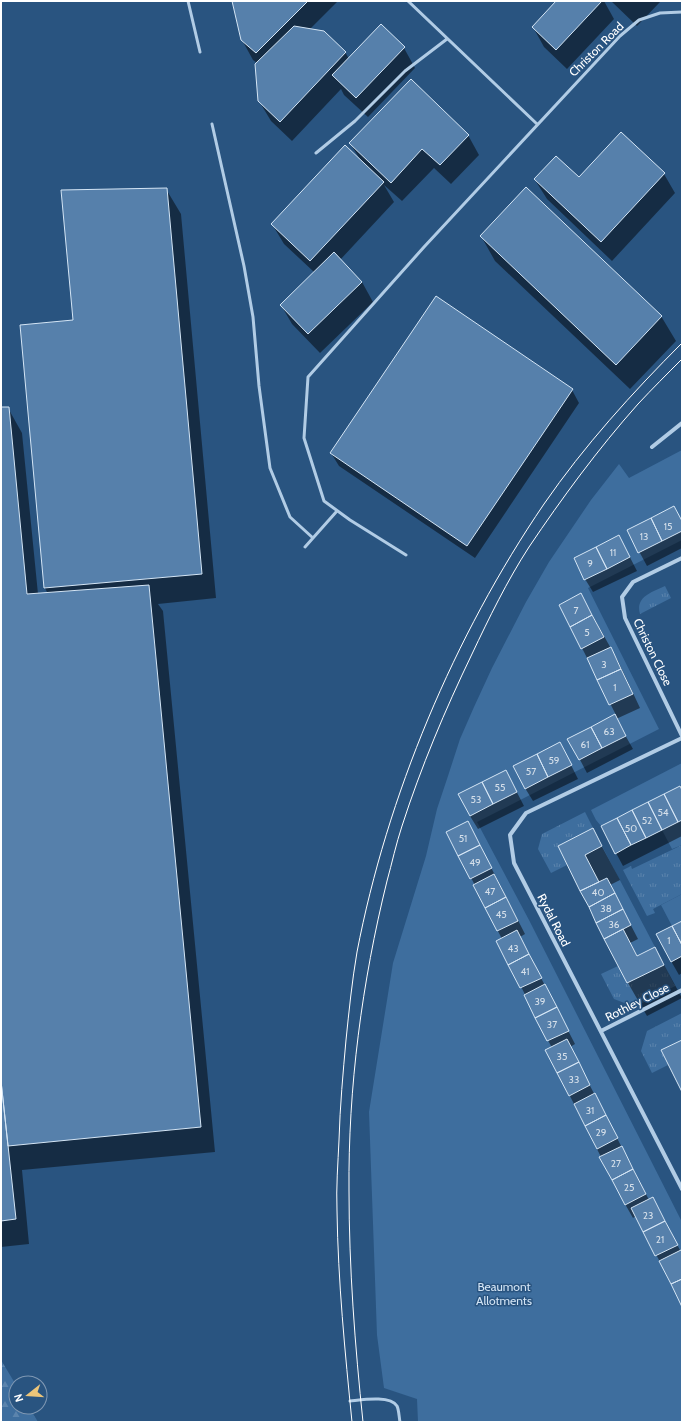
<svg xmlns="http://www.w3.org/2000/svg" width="683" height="1423" viewBox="0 0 683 1423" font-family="Cabin,sans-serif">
<defs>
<pattern id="grass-tufts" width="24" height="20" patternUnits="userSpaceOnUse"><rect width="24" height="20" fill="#3e6e9e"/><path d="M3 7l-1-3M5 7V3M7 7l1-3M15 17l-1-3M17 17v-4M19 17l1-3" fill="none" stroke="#5b84ad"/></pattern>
<pattern id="forest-firs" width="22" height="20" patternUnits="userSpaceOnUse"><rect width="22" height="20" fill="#3e6e9e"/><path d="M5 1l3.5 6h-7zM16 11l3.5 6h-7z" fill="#5b84ad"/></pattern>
</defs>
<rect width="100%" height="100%" fill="#295480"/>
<path fill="url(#grass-tufts)" d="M665 586 671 598 640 614C635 597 652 592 665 586Z
M585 812 593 828 558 846 567 865 551 873 538 849 542 834Z
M682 845V894L653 909 655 913 647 916 623 870 631 866 632 869Z
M664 965 675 986 635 1007 614 999 601 974 618 966 627 983Z
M682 1013V1040L661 1050 668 1065 652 1073 641 1051 647 1031Z"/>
<path fill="url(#forest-firs)" d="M1 1360 16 1385V1407H29L38 1422H1Z"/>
<path fill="#3e6e9e" d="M682 450V540L588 588 659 729 477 822 529 920 682 1222V1422H418L417 1399 384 1388 377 1335 369 1112 393 963 426 856 437 809 448 776 460 739 474 707 492 668 526 602 549 562 591 500 619 464 629 478Z
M682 763V785L601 826 596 820 591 810Z
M682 820V845L672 849 662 830Z
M602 846 655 947 637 956 623 929 631 925 607 878 599 882 585 855Z
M682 894V921L672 926 661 905Z"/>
<path fill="#0007" d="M233 1H338L310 29 345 52 349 59 381 26 404 48 415 68 368 117 344 95 341 89 292 141 271 121 259 101 257 63 253 60 242 40Z
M558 1H604L614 19 567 69 544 47 533 27Z
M611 1H661L637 26Z
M621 134 664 174 675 193 612 261 547 199 535 180 579 179Z
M468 135 479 155 451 184 434 168 402 201 384 185 394 202 340 260 362 282 373 302 320 353 292 324 281 305 314 272 284 244 272 224 361 161 350 143Z
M166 189 181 214 216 598 158 604 163 611 215 1152 22 1170 29 1244 1 1247V408H8L22 433 38 594H48L45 588 74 321Z
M481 236 661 316 676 341 630 389 495 261Z
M572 390 579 403 475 558 339 466 331 453Z
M682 522V548L647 566 628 531Z
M619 536 637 571 593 592 585 579Z
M581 595 618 661 640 708 616 719 633 749 587 773 569 739 616 715 582 648Z
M567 757 578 779 533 801 525 788Z
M506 771 524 806 478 829 470 816Z
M682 786V836L623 866 602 827Z
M593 830 620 880 610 885 638 939 630 943 638 957 655 948 682 998 647 1016 628 983 559 847Z
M448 832 474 834 525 934 520 937 575 1044 570 1047 649 1200 653 1198 682 1254V1304L636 1216 633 1218 625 1204 547 1051 552 1048 498 941 502 939Z
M682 922V973L679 975 671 961Z"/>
<path fill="#5680ab" stroke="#d4e5f5" d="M232 1H308L256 53 241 40Z
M556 1H602L556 50 532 27Z
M381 24 405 47 356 98 332 75Z
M294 26 324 31 346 52 280 122 258 101 255 64Z
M411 79 469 135 440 165 422 149 391 183 349 143Z
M621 132 665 173 601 242 534 179 556 156 579 177Z
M345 145 384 182 310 261 271 224Z
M526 187 662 316 616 365 480 236Z
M167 188 202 574 44 588 20 325 73 320 61 190Z
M334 252 362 282 308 334 280 305Z
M436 296 573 389 467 546 330 453Z
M1 407H9L27 594 149 585 201 1127 8 1146 1 1081Z
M674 506 682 521V531L662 541 651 518Z
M651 518 662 541 638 553 627 530Z
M619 535 630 557 607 569 596 547Z
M596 547 607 569 584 580 574 558Z
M581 593 592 615 570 627 559 605Z
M592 615 604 637 581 649 570 627Z
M611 647 621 669 597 680 587 658Z
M621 669 633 694 609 705 597 680Z
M615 714 626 736 602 748 591 727Z
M591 727 602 748 579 760 567 739Z
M560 742 572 765 548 777 537 754Z
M537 754 548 777 525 789 513 766Z
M506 770 517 792 493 804 482 782Z
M482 782 493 804 470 816 458 794Z
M680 786 682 790V820L678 822 664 794Z
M664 794 678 822 662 830 648 802Z
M648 802 662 830 646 838 632 810Z
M632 810 646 838 631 845 617 818Z
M617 818 631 845 615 854 601 826Z
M468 821 480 845 458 856 446 832Z
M593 828 602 846 585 855 599 882 580 891 558 846Z
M480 845 492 868 470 879 458 856Z
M494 874 506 897 485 908 473 885Z
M607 878 615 893 589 907 580 891Z
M615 893 623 909 596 923 589 907Z
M506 897 518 921 497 931 485 908Z
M623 909 631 925 604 939 596 923Z
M682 921V945L672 926Z
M672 926 682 945V956L671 962 656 934Z
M623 929 637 956 655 947 664 965 627 983 604 939Z
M517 930 529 954 508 965 496 941Z
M529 954 542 978 520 988 508 965Z
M545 984 557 1007 535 1018 524 995Z
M557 1007 569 1031 547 1041 535 1018Z
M567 1039 579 1062 557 1073 545 1050Z
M682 1040V1092L661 1050Z
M579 1062 590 1085 569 1096 557 1073Z
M1 1081 16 1219 1 1221Z
M595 1093 606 1115 585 1126 574 1104Z
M606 1115 618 1138 597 1149 585 1126Z
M622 1146 633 1169 612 1180 599 1157Z
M633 1169 646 1194 625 1205 612 1180Z
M653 1197 665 1221 643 1232 631 1208Z
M665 1221 678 1245 655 1256 643 1232Z
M681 1250 682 1253V1279L671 1284 659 1261Z
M682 1279V1307L671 1284Z"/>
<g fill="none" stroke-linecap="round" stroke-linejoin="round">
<path stroke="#b1cce5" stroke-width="3" d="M188 1 200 52
M408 1 537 124
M212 124 244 266 253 317 259 386 270 468 290 517 313 538
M316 153 355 121 405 71 447 39
M305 547 337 511
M406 555 350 520 324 501 304 438 308 377 424 247 620 36 639 20 660 13 682 12
M350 1401C361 1400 390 1395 397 1406 399 1410 399 1417 400 1422"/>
<path stroke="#b1cce5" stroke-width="4" d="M652 447 682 423
M682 558 633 582 622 597 625 618 682 736
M682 738 526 813 510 835 514 863 682 1189
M601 1031 682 990"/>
<path stroke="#fff" stroke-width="1" d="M352 1422C345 1352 338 1281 337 1211 336 1187 338 1163 339 1140 340 1106 343 1073 346 1040 349 1011 352 981 357 952 387 796 454 636 544 504 584 446 632 393 682 343
M363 1422C355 1346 349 1268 349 1191 348 1088 362 982 387 881 392 863 396 844 402 826 421 767 445 710 472 654 489 618 507 581 529 547 562 498 598 449 638 404 652 389 667 374 682 359"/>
</g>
<g text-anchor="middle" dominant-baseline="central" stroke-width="3" stroke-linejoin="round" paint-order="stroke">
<g font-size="10" fill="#d5dfea">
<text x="668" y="526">15</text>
<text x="644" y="536">13</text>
<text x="613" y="552">11</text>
<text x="590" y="563">9</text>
<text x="576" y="610">7</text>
<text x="587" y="632">5</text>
<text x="604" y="664">3</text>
<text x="615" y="687">1</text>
<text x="609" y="731">63</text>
<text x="585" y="744">61</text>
<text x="554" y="760">59</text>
<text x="531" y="771">57</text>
<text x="500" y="787">55</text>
<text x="476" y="799">53</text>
<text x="663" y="812">54</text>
<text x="647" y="820">52</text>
<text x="631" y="828">50</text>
<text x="463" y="838">51</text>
<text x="475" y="862">49</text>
<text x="490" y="891">47</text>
<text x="598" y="892">40</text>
<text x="606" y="908">38</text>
<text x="501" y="914">45</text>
<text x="614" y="924">36</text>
<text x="669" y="940">1</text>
<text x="513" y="948">43</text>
<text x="525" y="971">41</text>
<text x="540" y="1001">39</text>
<text x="552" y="1024">37</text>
<text x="562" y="1056">35</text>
<text x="574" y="1079">33</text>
<text x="590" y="1110">31</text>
<text x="601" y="1132">29</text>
<text x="616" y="1163">27</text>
<text x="629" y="1187">25</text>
<text x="648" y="1215">23</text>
<text x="660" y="1239">21</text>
</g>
<g font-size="12" fill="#fff" stroke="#295480">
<text transform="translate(596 49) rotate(-45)">Christon Road</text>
<text transform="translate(653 652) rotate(64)">Christon Close</text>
<text transform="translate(554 920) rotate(63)">Rydal Road</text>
<text transform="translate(637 1002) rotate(-27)">Rothley Close</text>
</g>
<g font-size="12" fill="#d4e5f5" stroke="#295480">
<text x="504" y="1286">Beaumont<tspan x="504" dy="14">Allotments</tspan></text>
</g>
</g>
<rect width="683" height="1423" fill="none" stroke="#ffffff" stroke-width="4"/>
<g transform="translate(28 1395) rotate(253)"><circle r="19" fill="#295480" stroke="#7f98b3"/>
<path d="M0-3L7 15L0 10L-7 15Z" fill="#ecc579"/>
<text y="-6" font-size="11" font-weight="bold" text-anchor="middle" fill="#ffffff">N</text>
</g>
</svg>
